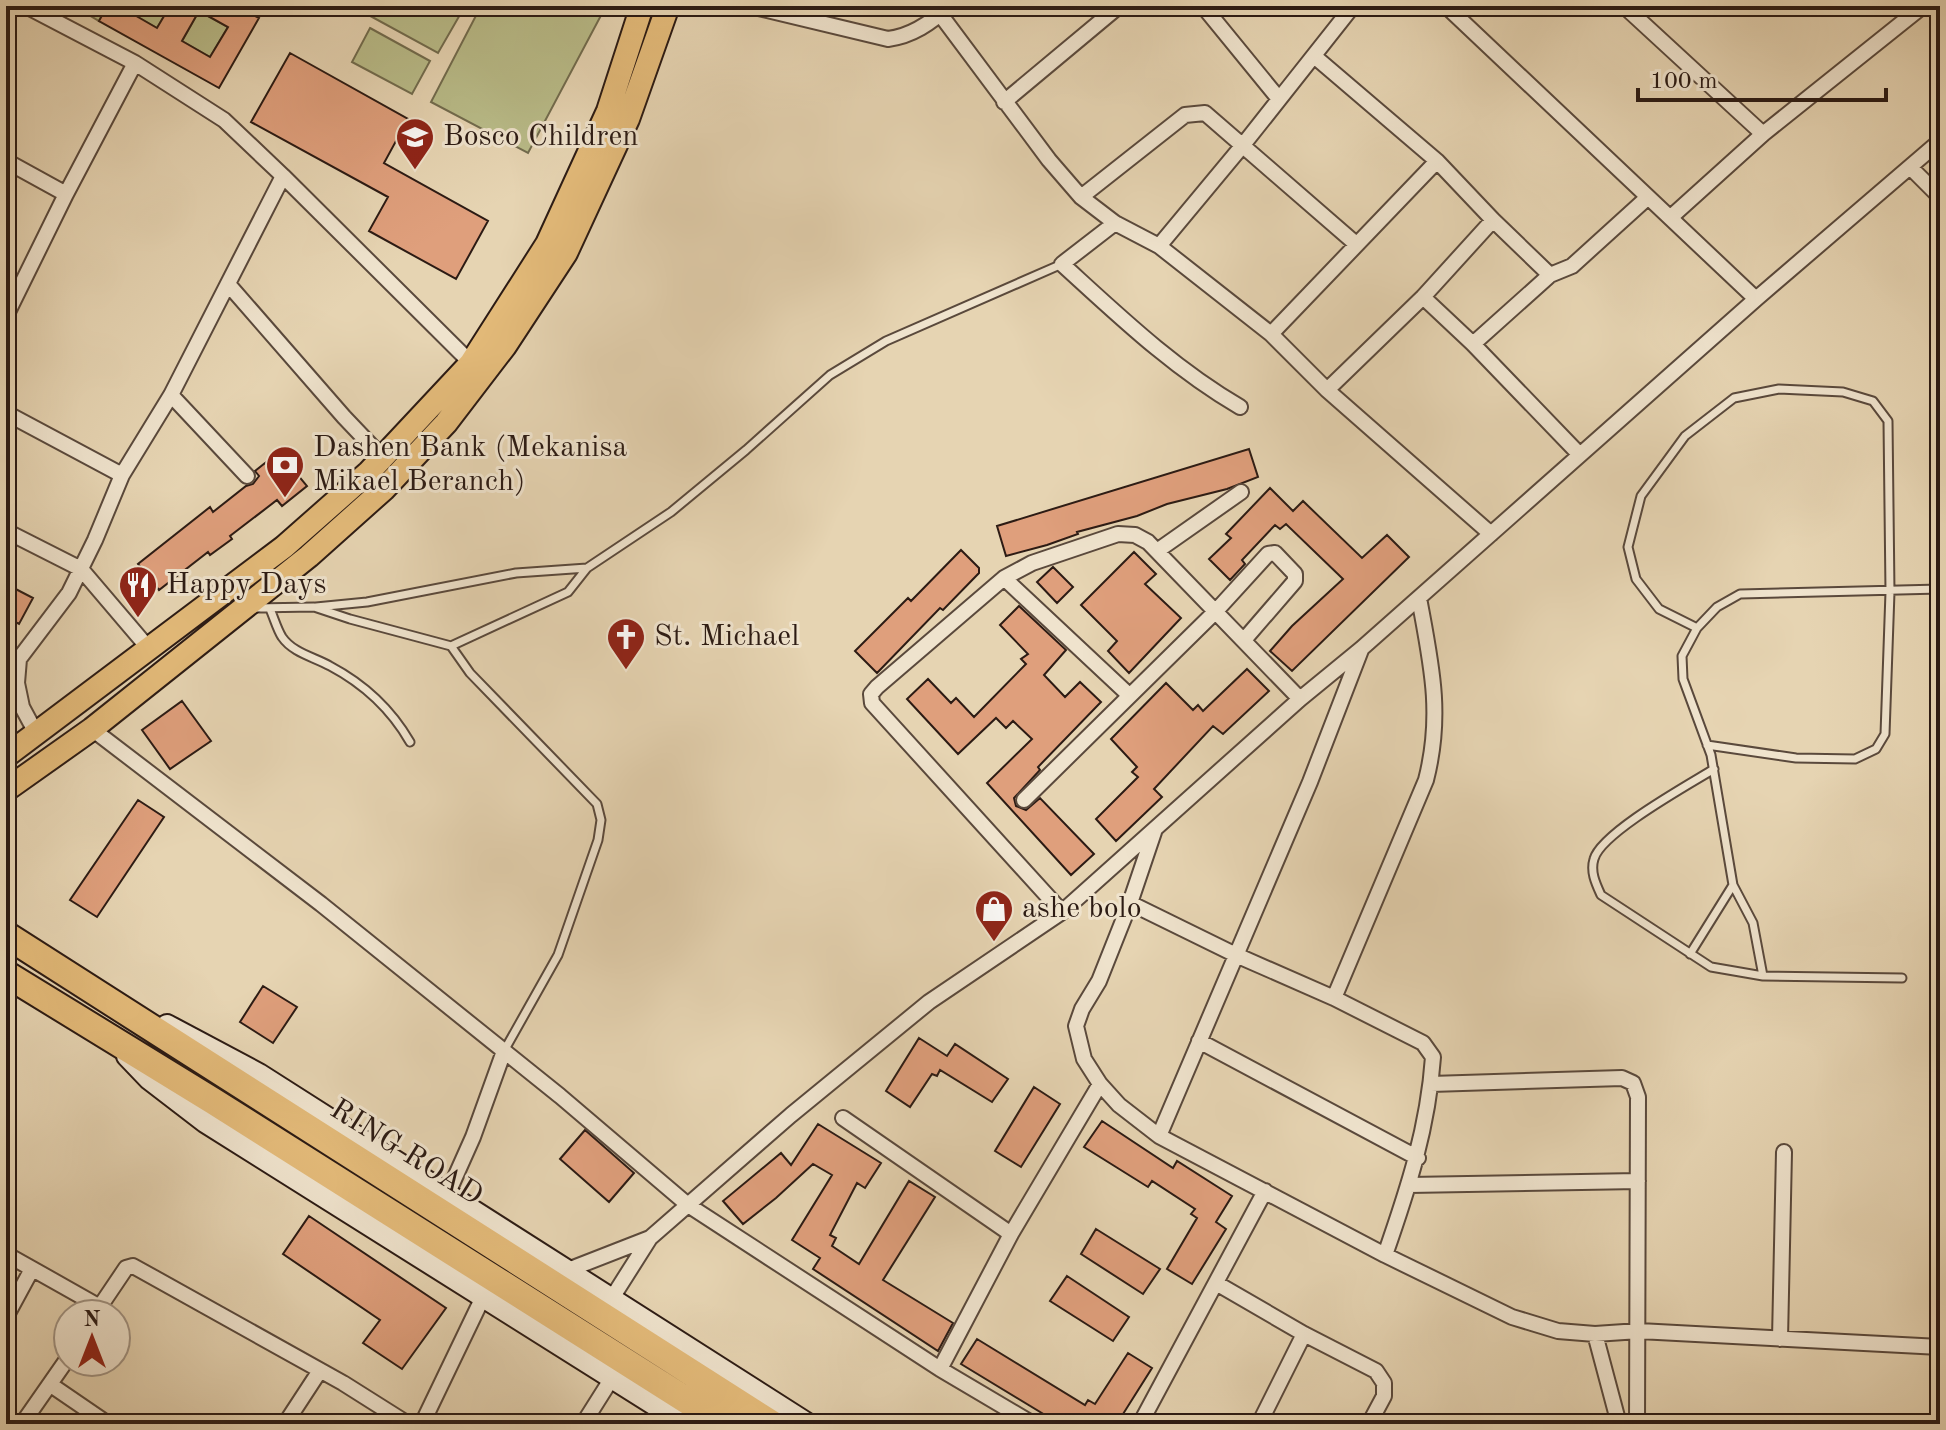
<svg xmlns="http://www.w3.org/2000/svg" width="1946" height="1430" viewBox="0 0 1946 1430" font-family="'Old Standard TT',serif">
<rect width="100%" height="100%" fill="#e6d4b2"/>
<filter id="stains"><feTurbulence type="fractalNoise" baseFrequency=".0025" numOctaves="4"/><feColorMatrix values="0 0 0 0 .2 0 0 0 0 .09 0 0 0 0 .02 0 0 0 .5 -.17"/></filter>
<radialGradient id="worn" r=".72"><stop offset=".6" stop-color="#630" stop-opacity="0"/><stop offset="1" stop-color="#630" stop-opacity=".3"/></radialGradient>
<path fill="#b9bc89" stroke="#726c4e" stroke-width="2" d="M74 6H107L99 21Z
M135 6H170L157 28 131 13Z
M352 6H465L438 53Z
M481 6H606L528 153 431 102Z
M199 11 228 27 210 57 182 41Z
M370 28 430 61 412 94 352 62Z"/>
<path fill="#df9f7c" stroke="#2c1b14" stroke-width="2" fill-rule="evenodd" d="M107 6H135L131 13 157 28 170 6H236L259 18 219 88 99 21ZM199 11 228 27 210 57 182 41Z
M290 53 408 119 384 163 488 221 456 279 369 231 388 197 251 122Z
M1249 449 1258 477 1227 489 1167 504 1137 516 1077 532 1078 534 1047 545 1006 556 997 526Z
M274 456 279 462 283 457 307 486 282 506 277 500 230 536 232 539 210 555 208 552 159 590 138 564 210 507 213 512 246 486 253 484 259 476 255 471Z
M1270 488 1293 511 1303 501 1362 558 1387 535 1409 557 1292 671 1270 651 1292 626 1343 579 1286 524 1280 529 1275 525 1242 560 1245 564 1230 580 1209 559 1231 538 1226 534Z
M961 550 979 568V573L943 610 940 608 877 673 855 651 908 598 911 601Z
M1134 552 1156 574 1145 584 1181 618 1129 673 1108 651 1117 641 1081 605Z
M1053 567 1073 587 1057 603 1037 582Z
M6 584 33 598 19 624 6 617Z
M1019 606 1066 650 1044 675 1065 697 1080 682 1101 702 1038 767 1040 770 1014 798 1016 806 1026 810 1040 798 1094 854 1071 875 987 783 1032 739 1013 721 1006 728 996 718 958 754 907 699 928 679 951 703 956 698 974 717 1026 664 1021 659 1028 654 1000 625Z
M1247 669 1269 691 1223 734 1213 726 1154 789 1162 797 1116 841 1096 819 1138 777 1132 772 1137 767 1111 739 1166 683 1193 710 1198 705 1203 711Z
M182 701 211 741 170 769 142 730Z
M138 800 164 817 97 917 70 900Z
M263 986 297 1007 273 1043 240 1022Z
M919 1038 947 1056 955 1044 1008 1079 992 1102 940 1070 937 1076 932 1074 910 1107 886 1091Z
M1034 1087 1060 1104 1021 1167 995 1151Z
M1102 1121 1173 1168 1177 1161 1232 1196 1216 1222 1226 1229 1192 1284 1167 1269 1197 1218 1191 1214 1195 1209 1152 1181 1148 1187 1084 1147Z
M818 1124 881 1163 865 1188 857 1183 830 1235 836 1238 832 1246 859 1264 909 1181 935 1197 883 1280 953 1323 938 1351 813 1269 820 1258 792 1240 832 1175 813 1164 776 1198 743 1224 723 1201 781 1153 791 1165Z
M585 1130 634 1173 609 1202 560 1159Z
M309 1216 446 1308 402 1369 363 1343 380 1320 283 1254Z
M1096 1229 1160 1269 1143 1294 1081 1254Z
M1067 1276 1129 1317 1113 1341 1050 1301Z
M977 1339 1085 1405 1088 1400 1095 1404 1128 1353 1152 1368 1118 1422 1106 1415 1101 1424H1060L961 1364Z"/>
<g fill="none" stroke-linecap="round" stroke-linejoin="round">
<g stroke="#5a493c" stroke-width="11">
<path id="lane" d="M316 607 367 602 516 573 587 568
M251 608 314 607 350 619 451 646 470 673 597 804 601 820 598 840 558 955 504 1051
M270 609C274 618 277 629 282 637 293 653 314 657 330 666 364 684 391 709 410 742
M1697 628 1659 609 1636 579 1628 547 1641 496 1685 436 1734 398 1779 389 1843 392 1873 401 1888 421 1890 592 1885 734 1876 749 1855 759 1796 758 1707 745
M451 646 568 592 587 568 671 512 746 450 830 375 886 341 1062 264
M1714 769C1688 785 1601 833 1594 859 1590 872 1596 884 1601 895L1711 967 1763 976 1902 978
M1690 954 1733 885
M1763 976 1753 923 1733 885 1711 755 1683 679 1682 656 1697 628 1717 607 1740 594 1940 589"/>
</g>
<g stroke="#5a493c" stroke-width="18">
<path id="street" d="M26 6 135 63 224 120 283 176 171 395 122 475 95 540 69 593 19 659 17 683 22 707 36 733
M750 6 888 39C912 36 931 23 949 6
M934 6 1049 160 1081 197 1115 223 1159 246 1271 334 1327 390 1491 534
M1203 6 1279 99
M1446 6 1756 299
M1624 6 1763 134
M1314 56 1437 161 1493 220 1550 275
M1004 102 1119 6
M6 161 66 194
M1910 167 1940 197
M283 176 471 363
M1081 197 1185 115 1205 113 1356 244
M1671 217 1763 134 1923 6
M1115 223 1062 264C1118 315 1173 368 1240 407
M1159 246 1243 145 1353 6
M228 284 344 417 383 458
M1423 297 1473 344 1580 455
M6 316 66 194 135 63
M1271 334 1437 161
M1473 344 1550 275 1572 266 1647 198
M1327 390 1423 297 1493 220
M171 395 247 476
M6 413 122 475
M6 531 81 569 150 650
M1157 551 1241 492
M1004 578 1129 695
M92 729 321 904 560 1096 688 1205 940 1369 1033 1424
M1024 800 1216 611 1268 554 1275 553 1295 574V581L1244 640
M1154 832 1130 903 1099 981 1082 1009 1076 1026 1084 1059 1100 1084 1119 1105 1159 1136 1385 1255 1512 1317 1558 1331 1595 1334 1639 1331 1940 1347
M1130 903 1236 955 1334 998 1423 1043 1433 1057C1428 1128 1408 1189 1385 1255
M1062 912 872 703 871 694 877 687 1004 578 1032 563 1118 534 1135 535 1148 542 1300 699
M1334 998 1426 780C1443 714 1431 663 1419 598
M1199 1041 1418 1158
M1431 1084 1622 1078 1633 1083 1638 1097 1637 1424
M843 1118 1011 1234
M1159 1136 1310 782 1361 650
M1409 1185 1638 1181
M448 1193 473 1137 504 1051
M6 1254 100 1307
M568 1270 650 1238
M1216 1283 1304 1334 1376 1371 1384 1383V1396L1369 1424
M612 1298 650 1238 791 1115 929 1002 1062 912 1300 699 1361 649 1756 299 1940 141
M95 1314 126 1268 133 1266 343 1383 408 1424
M6 1317 32 1269
M1595 1334 1619 1424
M1780 1339 1784 1152
M940 1369 1011 1234 1100 1084
M51 1385 108 1424
M22 1424 68 1358
M285 1424 319 1372
M422 1424 483 1297
M583 1424 612 1378
M1140 1424 1265 1191
M1259 1424 1304 1334"/>
</g>
<g stroke="#2c1b14" stroke-width="24">
<path id="secondary" d="M167 1025 259 1074 808 1424
M127 1056 149 1079 205 1122 685 1424"/>
</g>
<g stroke="#2c1b14" stroke-width="26">
<path id="primary" d="M6 756 284 547 369 472 471 363 547 244 608 111 642 6
M6 790 92 729 309 556 384 489 446 423 505 346 566 253 628 119 668 6"/>
</g>
<g stroke="#2c1b14" stroke-width="30">
<path id="highway" d="M6 935 772 1424
M6 974 213 1101 724 1424"/>
</g>
<use href="#lane" stroke="#efe3cd" stroke-width="7"/>
<use href="#street" stroke="#efe3cd" stroke-width="14"/>
<use href="#secondary" stroke="#efe3cd" stroke-width="20"/>
<use href="#primary" stroke="#e3ba79" stroke-width="22"/>
<use href="#highway" stroke="#e3ba79" stroke-width="26"/>
</g>
<defs>
<g id="school-pin" transform="scale(2)"><path d="M0 17L-7.5 6A9.5 9.5 0 1 1 7.5 6Z" fill="#8f2418" stroke="#efe3cd"/><path d="M0-5L7-2L0 1L-7-2ZM-4 1L0 2.5L4 1V4Q0 6-4 4Z" fill="#fff"/></g>
<g id="bank-pin" transform="scale(2)"><path d="M0 17L-7.5 6A9.5 9.5 0 1 1 7.5 6Z" fill="#8f2418" stroke="#efe3cd"/><path d="M-6-4H6V4H-6ZM0-2.3a2.3 2.3 0 1 0 0 4.6a2.3 2.3 0 1 0 0-4.6Z" fill="#fff"/></g>
<g id="restaurant-pin" transform="scale(2)"><path d="M0 17L-7.5 6A9.5 9.5 0 1 1 7.5 6Z" fill="#8f2418" stroke="#efe3cd"/><path d="M-5-6h1v4h1v-4h1v4h1v-4h1v5L-1.5 .5V6h-2V.5L-5-1ZM5-6V6H3V1.5H1.5Q1.5-4 5-6Z" fill="#fff"/></g>
<g id="church-pin" transform="scale(2)"><path d="M0 17L-7.5 6A9.5 9.5 0 1 1 7.5 6Z" fill="#8f2418" stroke="#efe3cd"/><path d="M-1.2-6h2.4v3.5h3.3v2.4h-3.3V6h-2.4V-.1h-3.3v-2.4h3.3Z" fill="#fff"/></g>
<g id="shop-pin" transform="scale(2)"><path d="M0 17L-7.5 6A9.5 9.5 0 1 1 7.5 6Z" fill="#8f2418" stroke="#efe3cd"/><path d="M-5-2.5h2.3a2.7 3.5 0 0 1 5.4 0H5L5.5 6h-11ZM-1.5-2.5h3a1.5 2.3 0 0 0-3 0Z" fill="#fff"/></g>
</defs>
<g fill-rule="evenodd">
<use href="#school-pin" x="415" y="137"/>
<use href="#bank-pin" x="285" y="465"/>
<use href="#restaurant-pin" x="138" y="585"/>
<use href="#church-pin" x="626" y="637"/>
<use href="#shop-pin" x="994" y="909"/>
</g>
<g text-anchor="middle" dominant-baseline="central" stroke-width="6" stroke-linejoin="round" paint-order="stroke">
<g font-size="30" fill="#2c1b14" stroke="#efe3cd" text-anchor="start">
<text x="443" y="137">Bosco Children</text>
<text x="313" y="448">Dashen Bank (Mekanisa<tspan x="313" dy="34">Mikael Beranch)</tspan></text>
<text x="166" y="585">Happy Days</text>
<text x="654" y="637">St. Michael</text>
<text x="1022" y="909">ashe bolo</text>
</g>
<g font-size="30" fill="#2c1b14" stroke="#efe3cd">
<text transform="translate(406 1153) rotate(32)">RING ROAD</text>
</g>
</g>
<rect width="1946" height="1430" fill="none" stroke="#e6d4b2" stroke-width="32"/>
<rect x="8" y="8" width="1930" height="1414" fill="none" stroke="#2c1b14" stroke-width="4"/>
<rect x="16" y="16" width="1914" height="1398" fill="none" stroke="#2c1b14" stroke-width="2"/>
<g transform="translate(92 1338)"><circle r="38" fill="#efe3cd" stroke="#a19383" stroke-width="2"/>
<path d="M0-6L14 30L0 20L-14 30Z" fill="#8f2418"/>
<text y="-12" font-size="22" font-weight="bold" text-anchor="middle" fill="#2c1b14">N</text>
</g>
<path d="M1638 88v12h248v-12" fill="none" stroke="#2c1b14" stroke-width="4"/>
<text x="1650" y="88" font-size="24" fill="#2c1b14" stroke="#efe3cd" stroke-width="6" paint-order="stroke">100 m</text>
<rect width="100%" height="100%" filter="url(#stains)"/>
<rect width="100%" height="100%" fill="url(#worn)"/>
</svg>
